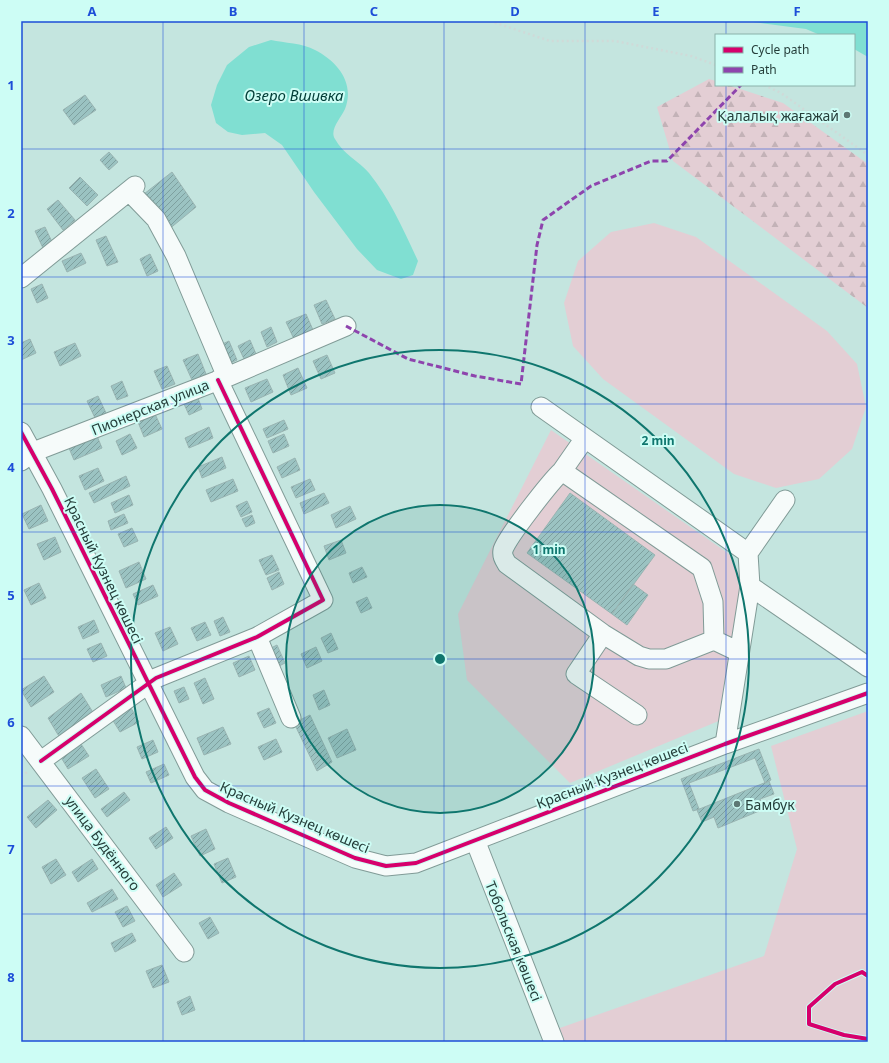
<svg xmlns="http://www.w3.org/2000/svg" width="889" height="1063" viewBox="0 0 889 1063" font-family="'Noto Sans',sans-serif">
<defs>
<pattern id="forest-firs" width="22" height="20" patternUnits="userSpaceOnUse"><rect width="22" height="20" fill="#e3ced4"/><path d="M5 1l3.5 6h-7zM16 11l3.5 6h-7z" fill="#c3b2b7"/></pattern>
<pattern id="building-hatch" width="6" height="6" patternUnits="userSpaceOnUse"><rect width="6" height="6" fill="#9bc3c2"/><path d="M-1 1l2-2M0 6l6-6M5 7l2-2" fill="none" stroke="#7ea09f"/></pattern>
</defs>
<rect width="100%" height="100%" fill="#c4e5df"/>
<path fill="url(#forest-firs)" d="M709 79 716 81V85H728L783 103 868 164V308L673 161 657 107Z"/>
<path fill="#e3ced4" d="M654 223 696 237 827 331 857 364 866 407 852 449 819 479 776 488 734 474 603 379 573 346 564 303 578 261 611 232Z
M551 430 732 556 741 580 721 720 570 783 467 680 458 614Z
M868 711V1042H563L557 1029 764 956 797 849 771 746Z"/>
<path fill="#80dfd2" d="M745 21H868V57L854 49V35H820L806 29Z
M271 40C284 43 303 43 315 50 338 62 355 83 345 109 341 118 329 130 335 139 343 154 359 161 369 173 390 199 404 231 418 261L413 275 401 279 377 270 357 249 314 192 282 145 265 133 242 135 228 132 216 123 211 105 217 85 227 65 249 47Z"/>
<path fill="url(#building-hatch)" stroke="#99b4b2" d="M85 95 96 110 74 125 63 110Z
M109 152 118 162 109 170 100 160Z
M172 172 196 207 168 230 144 194Z
M80 177 98 195 87 206 69 188Z
M58 200 75 220 63 230 47 209Z
M45 227 53 244 43 248 35 231Z
M106 236 118 262 107 266 96 240Z
M81 253 86 263 67 272 62 261Z
M150 254 158 271 147 276 140 259Z
M42 284 48 298 37 303 31 289Z
M326 300 335 319 322 324 314 305Z
M306 314 313 330 294 339 286 322Z
M271 327 277 342 267 347 261 332Z
M30 339 36 353 21 360V343Z
M250 340 256 354 244 359 238 346Z
M229 341 237 360 226 365 218 346Z
M75 343 81 356 60 366 54 352Z
M198 354 206 374 192 380 183 360Z
M327 355 335 373 321 379 313 361Z
M167 366 175 384 162 389 154 371Z
M298 368 307 388 291 395 283 375Z
M267 379 273 392 251 402 245 388Z
M122 381 128 396 117 400 111 386Z
M98 396 107 415 96 420 87 401Z
M198 398 202 409 189 415 184 404Z
M155 414 162 429 144 437 138 422Z
M284 420 288 429 267 438 263 429Z
M209 427 213 438 189 448 185 438Z
M130 434 137 448 122 455 116 441Z
M284 434 289 446 273 453 268 441Z
M97 436 102 448 74 460 69 448Z
M222 457 226 468 202 478 198 467Z
M295 458 300 470 282 478 277 467Z
M98 468 104 481 85 490 79 476Z
M126 476 130 486 94 503 89 493Z
M233 479 238 491 211 502 206 490Z
M310 479 315 490 296 498 291 487Z
M324 493 329 503 304 514 300 503Z
M570 493 655 555 612 614 527 553Z
M129 495 133 505 115 513 111 503Z
M247 501 252 512 241 517 236 506Z
M41 505 48 521 29 529 22 514Z
M350 506 356 519 336 528 331 515Z
M124 514 128 523 111 530 108 521Z
M252 515 255 523 246 527 242 519Z
M132 528 138 541 124 547 118 534Z
M55 537 61 552 44 560 37 544Z
M341 540 346 553 329 560 324 546Z
M272 555 279 570 266 575 259 560Z
M139 562 146 579 126 588 119 571Z
M362 567 367 577 353 583 349 573Z
M279 572 284 584 272 590 267 578Z
M39 583 46 598 31 605 24 590Z
M633 584 648 595 627 625 612 614Z
M153 585 158 596 138 605 133 594Z
M367 597 372 608 361 613 356 602Z
M223 617 230 632 220 636 214 621Z
M94 620 99 632 83 639 78 627Z
M205 622 211 635 197 641 191 628Z
M170 627 178 644 163 651 155 633Z
M331 633 338 649 328 653 321 638Z
M101 643 107 656 93 662 87 649Z
M277 645 285 663 275 668 267 650Z
M316 647 322 661 307 668 301 654Z
M249 656 255 670 239 677 233 663Z
M44 676 54 692 31 707 21 690Z
M121 676 126 688 106 697 101 685Z
M205 678 214 699 203 704 194 683Z
M184 687 189 699 179 703 174 691Z
M324 690 330 705 319 710 313 695Z
M81 693 94 714 60 738 48 718Z
M131 708 139 722 120 732 112 719Z
M269 708 276 723 264 728 257 713Z
M310 715 332 762 317 771 294 723Z
M223 727 231 744 204 755 197 738Z
M347 729 356 750 337 758 328 738Z
M276 739 282 752 264 760 258 747Z
M153 740 158 752 142 759 137 747Z
M79 741 89 756 68 769 59 754Z
M759 749 771 780 765 783 755 758 689 783 699 809 693 811 681 779Z
M164 764 169 775 151 783 146 772Z
M96 769 109 789 95 798 82 778Z
M769 781 774 794 760 799 764 809 718 828 714 817 702 822 697 810Z
M124 792 130 800 107 817 101 809Z
M48 800 57 810 36 828 27 817Z
M166 827 173 838 156 849 149 838Z
M206 829 215 849 200 856 191 836Z
M228 858 236 877 222 883 214 864Z
M56 859 66 875 51 884 42 867Z
M92 859 98 869 78 882 72 872Z
M174 873 182 885 163 897 156 885Z
M112 889 118 899 92 912 87 903Z
M127 906 135 921 123 927 115 912Z
M210 917 219 933 208 939 199 923Z
M132 933 136 941 115 952 111 943Z
M162 965 169 982 153 988 146 971Z
M190 996 195 1010 182 1015 177 1002Z"/>
<g fill="none" stroke-linecap="round" stroke-linejoin="round">
<g stroke="#819b97" stroke-width="21">
<path id="minor" d="M129 191 156 219 176 256 227 377
M21 278 135 186
M541 407 748 553 750 586 725 744
M21 432 52 489 195 777 205 790 229 803 355 858 386 866 416 863 725 744 868 693
M21 461 33 452 227 377 346 326
M562 471 585 438
M748 553 785 500
M750 586 868 667
M603 634 576 674 637 715
M257 637 291 718
M714 640 713 602 702 568 562 471C551 481 507 537 503 550 502 556 504 559 507 564L603 634 639 656 649 659H666L714 640 739 652
M21 736 184 952
M41 761 156 678 257 637 323 600 218 380
M475 840 554 1042"/>
</g>
<path stroke="#cfdad8" stroke-width="2.5" stroke-dasharray="2 3" stroke-linecap="butt" d="M490 21 550 41H615L691 56 716 65
M764 85 781 93 868 155
M21 776 29 771"/>
<use href="#minor" stroke="#f6fbfa" stroke-width="19"/>
<path stroke="#8e44ad" stroke-width="3" stroke-dasharray="6 3" stroke-linecap="butt" d="M346 326 408 359 475 376 521 384 537 245 543 220 591 186 651 161H667L741 85"/>
<g stroke="#cdfdf5" stroke-width="6">
<path id="cycleway" d="M21 432 52 489 195 777 205 790 229 803 355 858 386 866 416 863 725 744 868 693
M41 761 156 678 257 637 323 600 218 380
M868 976 862 972 835 984 809 1007V1024L844 1035 868 1039"/>
</g>
<use href="#cycleway" stroke="#d6006c" stroke-width="4"/>
</g>
<path fill="none" stroke="#1d4ed8" stroke-width="1" stroke-opacity="0.55" d="M163 21V1042M304 21V1042M444 21V1042M585 21V1042M726 21V35M726 85V1042M21 149H868M21 277H868M21 404H868M21 532H868M21 659H868M21 786H868M21 914H868"/>
<circle cx="440" cy="659" r="154" fill="#0f766e" fill-opacity=".12"/>
<g fill="none" stroke="#0f766e" stroke-width="2">
<circle cx="440" cy="659" r="154"/>
<circle cx="440" cy="659" r="309"/>
</g>
<g fill="#5d7874" stroke="#cdfdf5" stroke-width="1.5">
<circle cx="847" cy="115" r="4"/>
<circle cx="737" cy="804" r="4"/>
</g>
<g text-anchor="middle" dominant-baseline="central" stroke-width="4" stroke-linejoin="round" paint-order="stroke">
<g font-size="14" fill="#253e3a" stroke="#cdfdf5" text-anchor="end">
<text x="839" y="115">Қалалық жағажай</text>
<text x="745" y="804" text-anchor="start">Бамбук</text>
</g>
<g font-size="14" fill="#253e3a" stroke="#cdfdf5">
<text transform="translate(150 407) rotate(-22)">Пионерская улица</text>
<text transform="translate(104 570) rotate(64)">Красный Кузнец көшесі</text>
<text transform="translate(612 775) rotate(-21)">Красный Кузнец көшесі</text>
<text transform="translate(295 817) rotate(23)">Красный Кузнец көшесі</text>
<text transform="translate(103 843) rotate(53)">улица Будённого</text>
<text transform="translate(514 941) rotate(68)">Тобольская көшесі</text>
</g>
<g font-size="15" font-style="italic" fill="#003c36" stroke="#cdfdf5">
<text x="294" y="95">Озеро Вшивка</text>
</g>
</g>
<circle cx="440" cy="659" r="6" fill="#0f766e" stroke="#cdfdf5" stroke-width="2"/>
<g font-size="12" text-anchor="middle" font-weight="bold" fill="#0f766e" stroke="#cdfdf5" stroke-width="4" stroke-linejoin="round" paint-order="stroke">
<text x="658" y="445">2 min</text>
<text x="549" y="554">1 min</text>
</g>
<rect width="889" height="1063" fill="none" stroke="#cdfdf5" stroke-width="44"/>
<rect x="715" y="34" width="140" height="52" fill="#cdfdf5" stroke="#8ab1aa"/>
<rect x="723" y="47" width="20" height="6" fill="#d6006c" stroke="#8ab1aa"/>
<text x="751" y="54" font-size="12" fill="#253e3a">Cycle path</text>
<rect x="723" y="67" width="20" height="6" fill="#8e44ad" stroke="#8ab1aa"/>
<text x="751" y="74" font-size="12" fill="#253e3a">Path</text>
<rect x="22" y="22" width="845" height="1019" fill="none" stroke="#1d4ed8" stroke-width="1.5"/>
<g font-size="13" text-anchor="middle" font-weight="bold" fill="#1d4ed8">
<text x="92" y="16">A</text>
<text x="233" y="16">B</text>
<text x="374" y="16">C</text>
<text x="515" y="16">D</text>
<text x="656" y="16">E</text>
<text x="797" y="16">F</text>
<text x="11" y="90">1</text>
<text x="11" y="218">2</text>
<text x="11" y="345">3</text>
<text x="11" y="472">4</text>
<text x="11" y="600">5</text>
<text x="11" y="727">6</text>
<text x="11" y="854">7</text>
<text x="11" y="982">8</text>
</g>
</svg>
